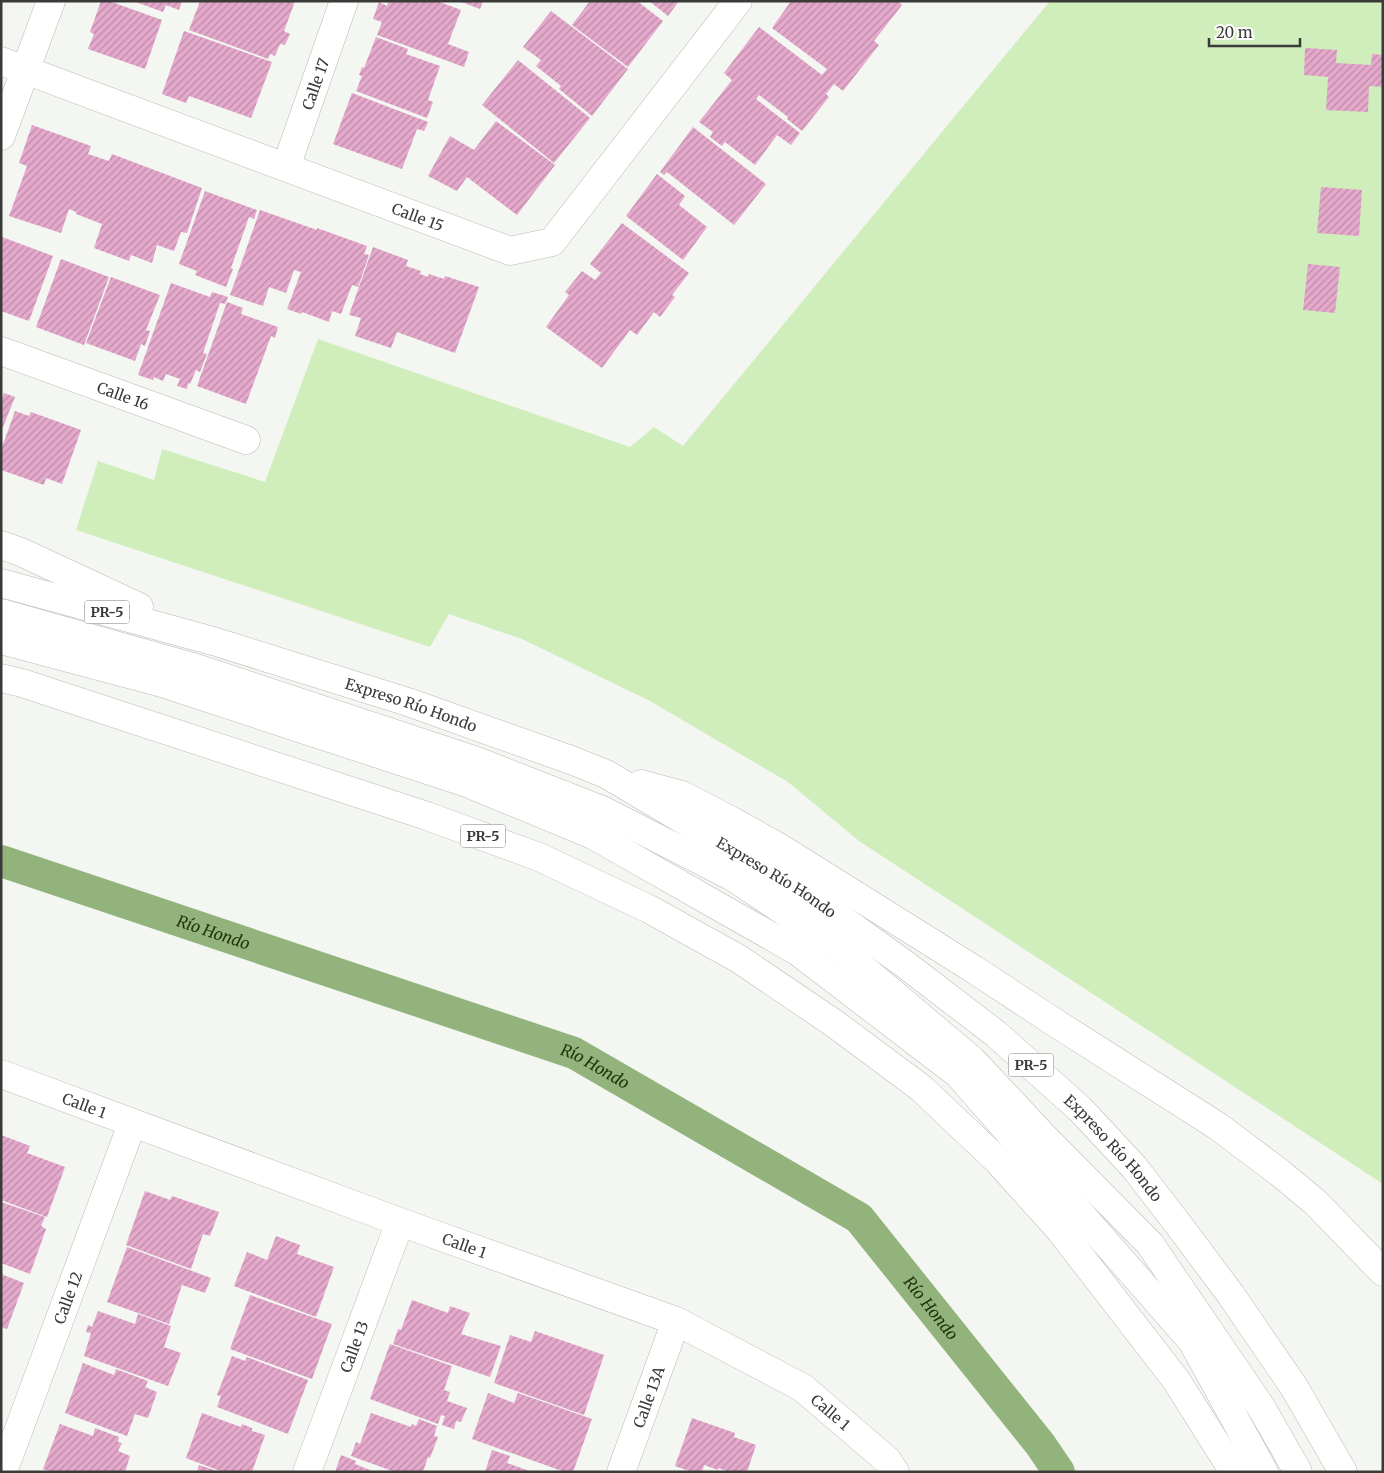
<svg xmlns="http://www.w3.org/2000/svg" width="1384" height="1473" viewBox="0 0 1384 1473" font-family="Merriweather,serif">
<defs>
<pattern id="building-hatch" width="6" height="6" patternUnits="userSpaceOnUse" patternTransform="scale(1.25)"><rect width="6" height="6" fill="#e5a9cc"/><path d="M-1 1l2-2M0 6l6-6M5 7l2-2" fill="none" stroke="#bb8ba7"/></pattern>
</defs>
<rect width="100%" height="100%" fill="#f3f6f1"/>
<path fill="#d0eebb" d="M1050 1H1383V1184L859 841 788 782 650 701 522 639 449 614 430 647 76 530 98 461 154 480 162 449 265 482 318 339 630 447 654 427 683 446Z"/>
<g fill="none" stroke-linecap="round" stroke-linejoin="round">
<path stroke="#93b37c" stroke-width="32" id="s1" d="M1 861 574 1053 859 1218 1040 1444 1059 1472"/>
</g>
<path fill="url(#building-hatch)" d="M101 1H109L162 20 145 69 88 49 94 34 90 32Z
M133 1H182L179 10 166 5 163 12Z
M200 1H295L284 31 290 34 285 45 280 44 275 56 270 54 268 59 189 30Z
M389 1H437L461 10 448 44 469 52 464 67 377 35 382 22 373 19 379 2 387 6Z
M459 1H483L480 9Z
M590 1H637L663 21 628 67 572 25Z
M649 1H679L668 16Z
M791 1H898L902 5 874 41 879 45 843 91 834 84 826 94 829 97 802 131 787 119 788 117 759 95 756 99 800 133 791 145 777 135 755 165 725 142 722 146 710 137 713 132 699 122 732 80 724 73 759 27 822 75 827 69 772 28Z
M551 11 628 69 592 116 559 89 561 86 536 66 541 60 523 47Z
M184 31 272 62 251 118 189 96 186 103 162 94Z
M376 37 408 49 406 54 440 66 428 100 433 102 427 118 356 91 362 76 359 75 362 67 364 68Z
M1305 48 1337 50 1336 63 1371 65 1372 54 1383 55V87L1369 86 1368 112 1326 110 1328 77 1304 75Z
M518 60 590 118 554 163 482 105Z
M352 93 428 122 424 131 417 129 402 169 333 144Z
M496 121 555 165 517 215 467 177 457 191 428 176 450 136 474 150Z
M32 125 91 146 88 154 109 161 112 154 202 188 187 233 181 232 174 251 157 245 152 263 131 255 129 261 94 248 102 224 76 214V212L69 209 61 233 9 216 27 166 19 163Z
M693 127 766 184 734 225 667 172 664 175 660 172Z
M657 174 685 196 679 205 707 227 683 260 626 216Z
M1321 187 1362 190 1359 236 1317 233Z
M205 191 257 210 254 219 249 217 231 268 233 269 226 287 195 275 197 271 179 264Z
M260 210 317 230V228L367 246 364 254 369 255 358 287 352 285 341 314 332 311 329 322 302 312 301 314 287 309 301 272 294 270 286 293 269 287 263 306 230 295Z
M622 223 689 273 672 295 675 297 660 317 654 312 637 335 630 330 602 368 546 327 569 295 565 292 582 271 595 280 601 273 590 264Z
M2 237 53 256 29 321 1 311Z
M373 247 408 260 406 266 421 271 420 274 428 277 429 274 444 279 445 276 479 287 455 353 397 332 391 348 355 336 361 318 349 315Z
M61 259 109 277 84 345 36 327Z
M1308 264 1340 267 1335 313 1303 310Z
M111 277 160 295 146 330 150 331 145 346 141 344 135 361 86 343Z
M171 283 210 297 212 292 228 297 225 304 220 303 203 353 207 354 200 372 196 370 190 384 188 383 187 389 177 386 180 379 166 374 163 381 154 377 153 380 138 375Z
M227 302 243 308 241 314 278 327 275 338 271 336 246 404 197 386Z
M4 393 15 397 1 432V396L3 397Z
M15 411 29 416 31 412 81 430 62 484 46 478 44 485 1 470V450Z
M1 1135 30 1146 27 1153 65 1167 47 1217 1 1200Z
M145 1191 170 1200 172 1196 219 1212 210 1236 203 1234 191 1269 126 1245Z
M1 1202 45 1217 41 1226 46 1229 30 1274 1 1263Z
M276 1236 300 1245 297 1254 334 1267 316 1317 234 1286 247 1252 267 1260Z
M127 1247 211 1278 205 1293 182 1285 169 1324 107 1302Z
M1 1274 24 1283 7 1329 1 1327Z
M250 1295 332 1324 312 1379 230 1349Z
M412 1300 448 1313 450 1306 470 1313 461 1334 501 1346 490 1377 393 1344 398 1329 401 1330Z
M98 1311 135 1324 138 1314 171 1326 164 1347 181 1353 168 1386 84 1356 91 1333 86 1332 88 1325 92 1327Z
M535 1331 604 1355 584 1415 494 1383 510 1335 531 1342Z
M390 1344 452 1366 444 1390 450 1392 447 1401 467 1408 461 1422 456 1421 454 1429 442 1425 445 1416 441 1415 438 1424 370 1399Z
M232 1356 245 1361 247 1357 308 1380 288 1434 217 1407 221 1396 217 1395Z
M83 1363 114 1375 116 1369 148 1381 145 1387 157 1392 148 1418 135 1414 127 1436 65 1413Z
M488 1393 514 1403 518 1393 592 1419 573 1472H565L472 1439Z
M202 1413 241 1427 242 1424 252 1428V1431L265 1435 252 1472H223L186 1458Z
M371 1413 411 1427 412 1424 416 1426 419 1419 437 1426 434 1436 438 1437 430 1458 428 1457 423 1472H395L351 1456 356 1442 360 1444Z
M692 1418 735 1433 734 1437 756 1445 747 1472H729L719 1468 718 1470 704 1465 702 1472H692L675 1466Z
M60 1424 93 1436 95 1428 119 1437 118 1442 122 1443 118 1451 130 1456 125 1472H52L43 1469Z
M492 1450 510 1456 507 1463 532 1472H485Z
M341 1455 356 1461 355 1464 375 1472H335Z
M199 1465 217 1471 216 1472H197Z"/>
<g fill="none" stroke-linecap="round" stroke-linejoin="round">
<g stroke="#b8bbb6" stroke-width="29">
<g id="minor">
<path id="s2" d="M1 61 510 251 552 242 738 1"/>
<path d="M1 136 51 1"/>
<path id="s3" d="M286 167 344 1"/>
<path id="s4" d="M1 351 246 440"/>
<path id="s5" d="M1 1074 400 1222 676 1321 803 1388 887 1460 895 1472"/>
<path id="s6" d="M3 1472 132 1124"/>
<path id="s7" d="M307 1472 400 1222"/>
<path id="s8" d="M621 1472 676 1321"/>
</g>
</g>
<g stroke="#b8bbb6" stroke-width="29">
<g id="highway">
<path d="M1 545 21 552 139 607"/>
<path id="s9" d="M1 583 213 641 408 702 571 760 606 774 803 891 906 965 996 1034 1080 1109 1134 1167 1178 1224 1231 1295 1294 1387 1343 1472"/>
<path d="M1 613 196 668 474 760 602 810 733 877 839 948 972 1060 1044 1137 1150 1244 1261 1407 1298 1472"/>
<path d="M1 640 162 683 467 783 593 835 797 951 958 1074 1192 1341 1264 1472"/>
<path d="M1 678 22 683 427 816 539 857 649 909 739 959 835 1024 921 1088 997 1160 1060 1230 1176 1380 1234 1472"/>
<path d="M641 784 682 795 732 821 782 849 975 970 1054 1022 1219 1127 1280 1173 1315 1202 1383 1272"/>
</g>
</g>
<use href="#minor" stroke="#fff" stroke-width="28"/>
<use href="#highway" stroke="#fff" stroke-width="28"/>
</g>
<g text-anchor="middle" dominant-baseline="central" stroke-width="5" stroke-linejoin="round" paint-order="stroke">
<g fill="#fff" stroke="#757674" stroke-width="1">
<rect x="84.5" y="600.5" width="45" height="23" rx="4"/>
<rect x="460.5" y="824.5" width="45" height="23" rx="4"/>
<rect x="1008.5" y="1053.5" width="45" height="23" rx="4"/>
</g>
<g font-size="14" font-weight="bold" fill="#3a3b39">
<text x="107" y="612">PR-5</text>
<text x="483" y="836">PR-5</text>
<text x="1031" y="1065">PR-5</text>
</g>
<g font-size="15" fill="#3a3b39" stroke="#fff">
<text stroke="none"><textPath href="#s3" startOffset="88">Calle 17</textPath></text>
<text stroke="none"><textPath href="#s2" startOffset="445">Calle 15</textPath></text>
<text stroke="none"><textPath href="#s4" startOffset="130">Calle 16</textPath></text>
<text stroke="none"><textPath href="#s9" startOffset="428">Expreso Río Hondo</textPath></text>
<text stroke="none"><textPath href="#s9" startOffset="834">Expreso Río Hondo</textPath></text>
<text stroke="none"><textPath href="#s5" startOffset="89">Calle 1</textPath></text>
<text stroke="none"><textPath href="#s9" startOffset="1268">Expreso Río Hondo</textPath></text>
<text stroke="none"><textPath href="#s5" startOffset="494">Calle 1</textPath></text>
<text stroke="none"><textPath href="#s6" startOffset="186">Calle 12</textPath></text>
<text stroke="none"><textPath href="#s7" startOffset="134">Calle 13</textPath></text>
<text stroke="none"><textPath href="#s8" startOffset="80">Calle 13A</textPath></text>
<text stroke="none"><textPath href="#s5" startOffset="899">Calle 1</textPath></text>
</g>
<g font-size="16" font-style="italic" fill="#20350d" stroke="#fff">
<text stroke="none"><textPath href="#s1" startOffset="224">Río Hondo</textPath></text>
<text stroke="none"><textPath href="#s1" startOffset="629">Río Hondo</textPath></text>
<text stroke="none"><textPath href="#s1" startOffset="1049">Río Hondo</textPath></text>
</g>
</g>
<rect width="1384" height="1473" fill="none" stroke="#3a3b39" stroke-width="5"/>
<path d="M1209 38v8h91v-8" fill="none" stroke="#3a3b39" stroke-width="2.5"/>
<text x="1216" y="38" font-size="15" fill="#3a3b39" stroke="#ffffff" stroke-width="4" paint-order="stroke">20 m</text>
</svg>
